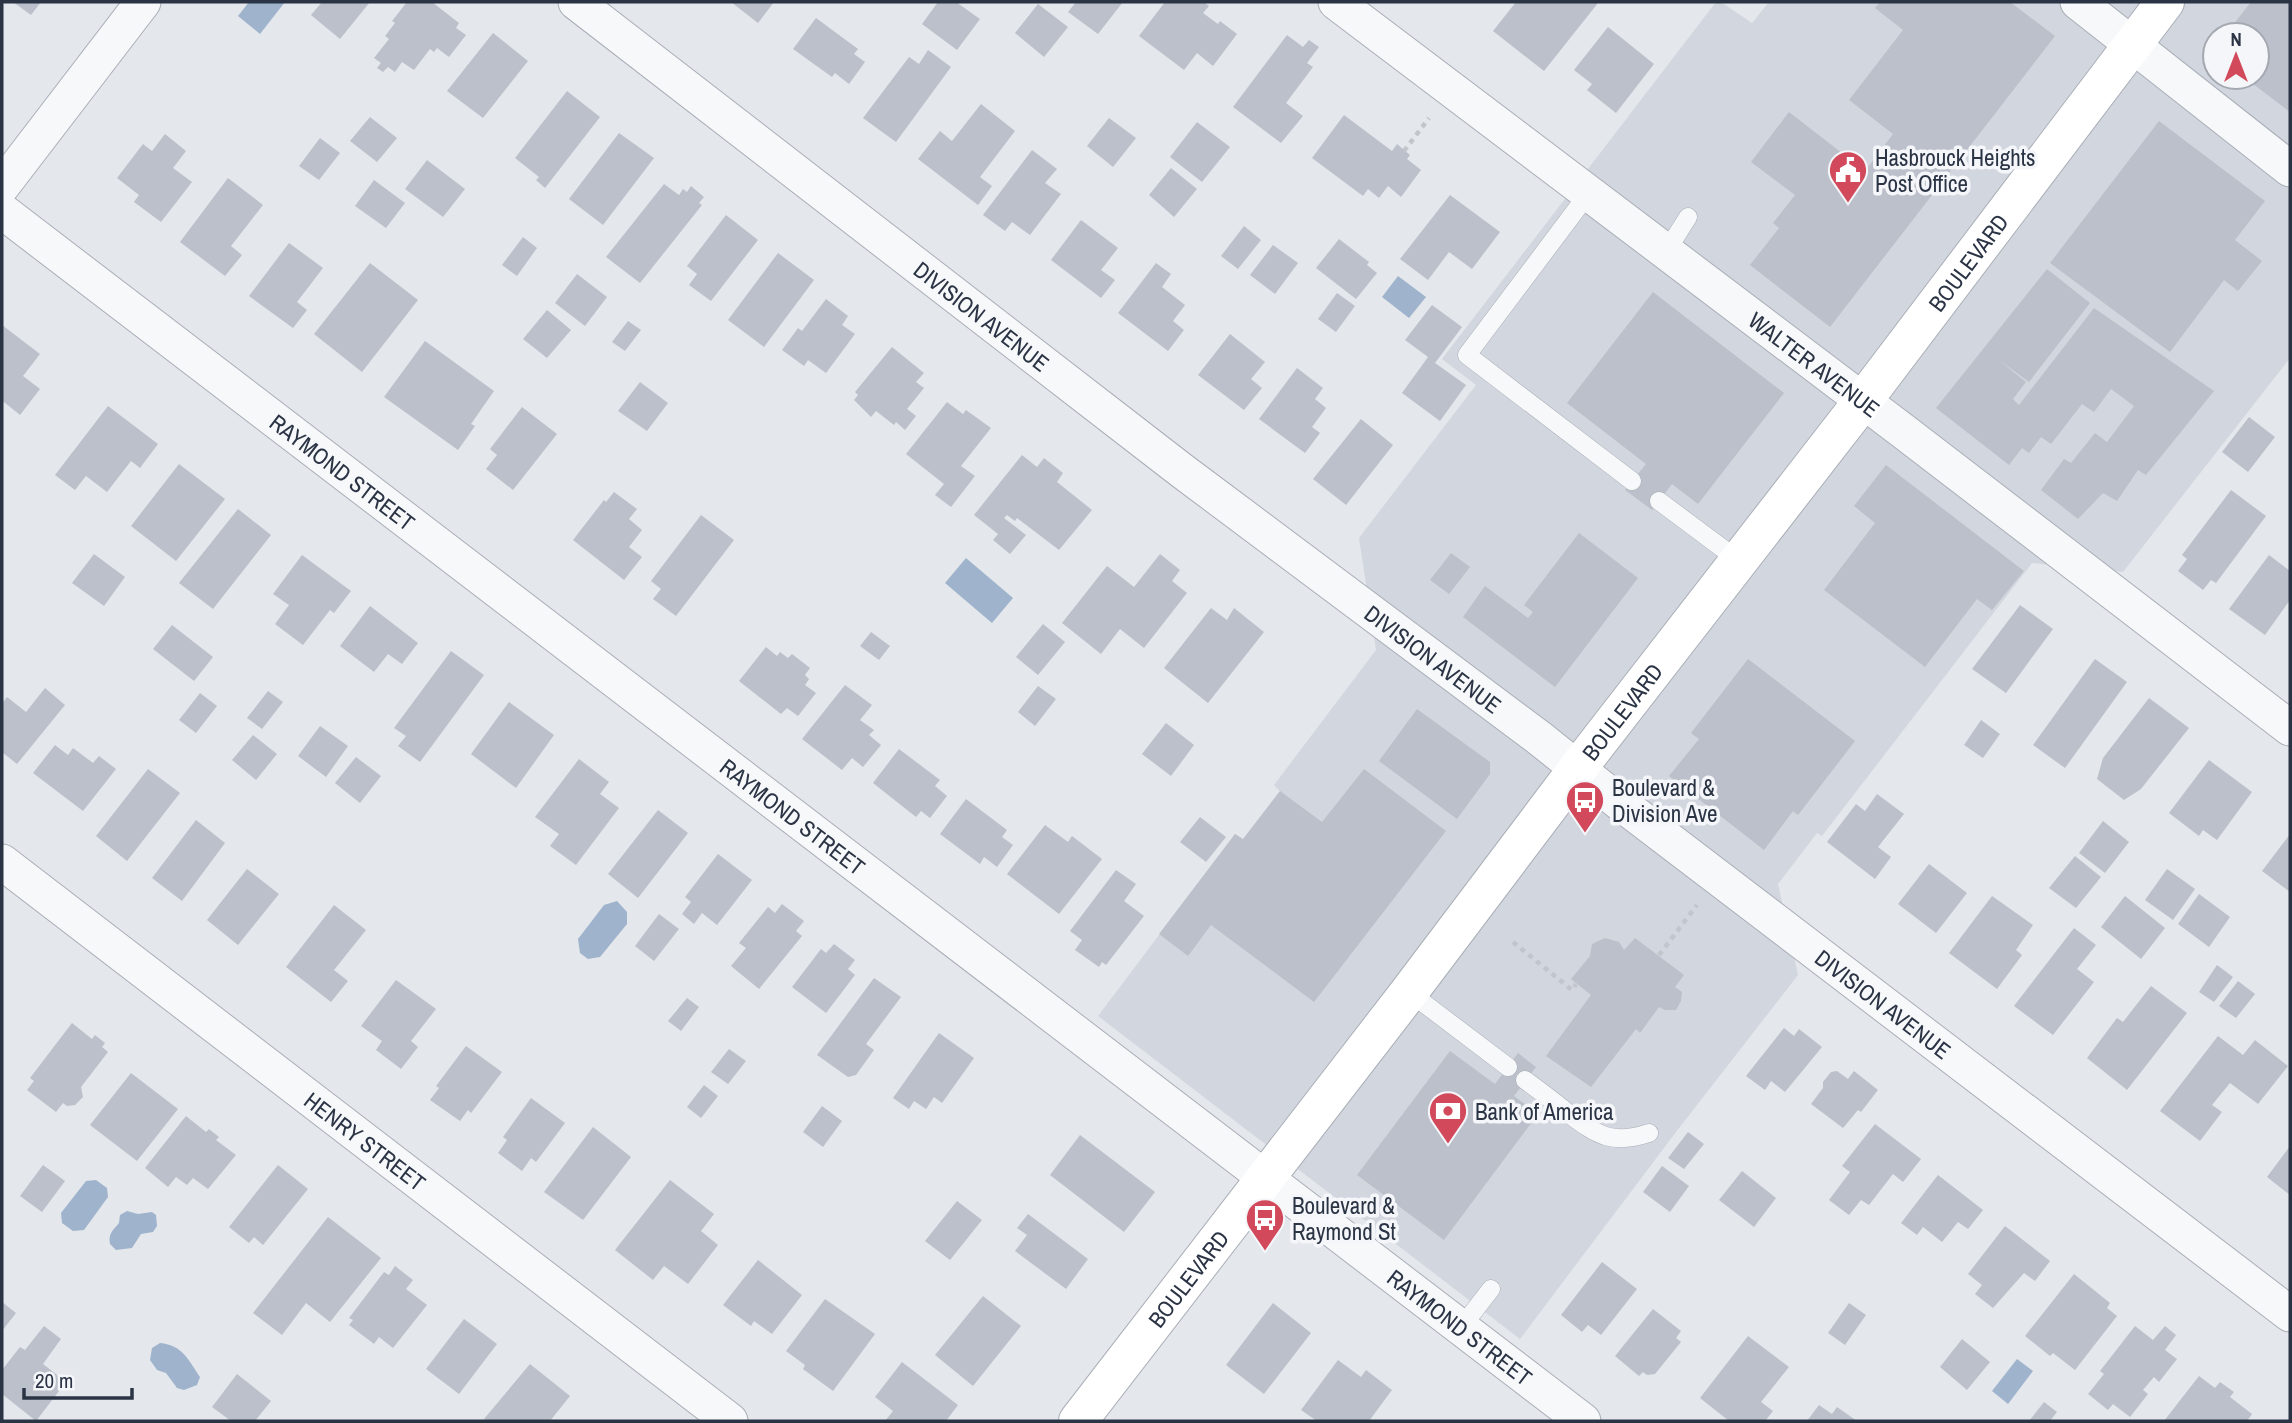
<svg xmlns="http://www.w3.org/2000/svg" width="2292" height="1423" viewBox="0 0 2292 1423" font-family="'Archivo Narrow',sans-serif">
<rect width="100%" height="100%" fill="#e4e7ec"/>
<path fill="#d2d6de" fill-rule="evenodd" d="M1716 2H1721L1752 23 1769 2H2290V358L2123 572 2032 563 1822 836 1817 833 1778 884 1798 975 1676 1132 1520 1339 1098 1016 1235 834 1243 839 1280 791 1274 785 1376 650 1359 538 1476 385 1442 359ZM2215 35H2257V77H2215Z"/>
<path fill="#9fb4cc" d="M249 2H285L260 34 238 16Z
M1398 276 1426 297 1409 318 1382 297Z
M966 558 1013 598 992 623 945 583Z
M617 901 627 912V924L600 957 588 959 580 953 578 939 604 905Z
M96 1180 107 1188 108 1197 84 1230 73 1231 62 1223 61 1213 86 1181Z
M127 1211 138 1214 152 1212 156 1215 157 1226 153 1232 141 1234 132 1248 116 1250 110 1244C108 1234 113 1230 119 1223L120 1215Z
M160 1343C183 1345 189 1361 200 1377L197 1385 184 1390 177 1388 166 1373 157 1370 150 1360 152 1348Z
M2017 1359 2033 1371 2008 1404 1992 1391Z"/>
<path fill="#bbc0ca" d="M13 2H41L31 15Z
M322 2H370L340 39 311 15Z
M407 2H432L459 23 456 28 466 35 449 57 437 48 434 52 430 49 414 70 402 62 395 72 388 67 383 72 377 68 381 63 374 58 389 39 385 36 395 23 392 21Z
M731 2H774L758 23Z
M938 2H956L980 19 957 50 922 24Z
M1076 2H1123L1098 34 1068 12Z
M1165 2H1204L1209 6 1203 13 1218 24 1220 21 1237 34 1213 66 1197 53 1184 70 1139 36Z
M1516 2H1596L1598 3 1544 71 1493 31Z
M1880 2H2010L2055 36 1830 327 1750 265 1779 228 1773 223 1795 195 1751 162 1789 112 1865 171 1893 134 1849 100 1903 30 1875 8Z
M2251 2H2290V112L2244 77H2257V35H2225Z
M1038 4 1068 27 1044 57 1015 33Z
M816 18 858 49 854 54 865 62 849 84 835 73 832 77 793 49Z
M1608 27 1654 64 1616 113 1587 90 1592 84 1574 70Z
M493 33 528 61 483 118 447 91Z
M1287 35 1303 47 1309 40 1319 47 1307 63 1313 67 1286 103 1303 116 1281 143 1233 107Z
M928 50 951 67 896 142 863 118 909 57 919 64Z
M567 91 600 117 545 188 536 180 539 177 515 158Z
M981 104 1015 131 980 177 992 186 978 205 918 159 940 131 952 141Z
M1344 115 1392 151 1397 144 1410 155 1407 159 1421 170 1401 197 1388 186 1379 198 1368 189 1363 196 1312 158Z
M370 117 397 138 377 162 350 141Z
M1109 118 1136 138 1113 167 1087 146Z
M2159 121 2265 201 2235 240 2262 261 2238 291 2224 280 2170 352 2050 263Z
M1197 122 1230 147 1202 182 1170 157Z
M619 133 654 158 603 225 569 199Z
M165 134 186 151 173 168 192 182 161 222 134 202 139 195 117 178 143 144 152 151Z
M320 138 340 153 319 180 299 166Z
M1032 150 1057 169 1045 183 1061 194 1030 235 1012 222 1005 231 983 215Z
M427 160 465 189 443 217 405 189Z
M1171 168 1197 189 1174 217 1149 195Z
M228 178 263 205 231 246 242 255 225 276 180 242Z
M374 180 405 203 386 228 355 206Z
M664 184 679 195 683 189 687 192 691 186 704 197 699 203 702 205 640 283 606 257Z
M1450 195 1500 232 1472 269 1449 252 1428 280 1400 259Z
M726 215 758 240 711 301 689 285 697 274 687 266Z
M1081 220 1118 248 1101 270 1115 280 1101 298 1051 260Z
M1244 226 1261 240 1238 269 1221 256Z
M523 237 537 248 517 276 502 265Z
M1339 239 1369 262 1367 265 1377 273 1356 299 1316 268Z
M289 243 323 268 297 302 307 310 293 328 249 296Z
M1273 245 1298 263 1275 294 1250 275Z
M778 253 814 280 764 347 728 320Z
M370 263 418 300 362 372 314 334Z
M1156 263 1171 274 1162 287 1185 305 1173 321 1184 330 1168 351 1118 313Z
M2047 269 2090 303 2029 382 1999 360 2026 382 2013 399 2019 405 2094 308 2214 391 2146 475 2138 470 2117 501 2103 493 2078 519 2041 490 2064 459 2071 463 2095 433 2107 442 2134 406 2111 389 2094 412 2082 404 2051 444 2041 437 2029 453 2022 448 2009 465 1936 408Z
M577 274 607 297 585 326 555 303Z
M1653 292 1784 393 1698 504 1672 484 1652 510 1625 490 1646 464 1567 403Z
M1337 293 1355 306 1336 332 1318 319Z
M826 299 848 316 842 325 855 334 826 373 808 360 804 366 782 350 798 328 802 331Z
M1432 305 1462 327 1435 363 1466 385 1440 421 1402 393 1428 357 1405 340Z
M547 310 571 330 547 358 523 339Z
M628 321 641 330 625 351 612 342Z
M2 325 40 354 23 376 40 389 20 415 4 402 2 404Z
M1230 334 1265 362 1251 379 1262 388 1244 410 1198 375Z
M425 341 494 391 471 424 475 426 458 450 384 397Z
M892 347 924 373 916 382 924 388 907 409 916 416 905 430 896 422 894 425 876 411 871 417 854 400 858 395 855 392Z
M1297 368 1323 388 1315 399 1326 408 1312 427 1320 433 1305 453 1259 419Z
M640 382 668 403 647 431 618 411Z
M947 402 963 414 966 410 991 428 961 466 975 476 951 507 935 495 944 484 906 454Z
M108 406 158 444 140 468 131 461 107 492 86 476 75 490 55 475Z
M522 407 557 434 513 490 486 469 497 455 490 449Z
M2249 417 2275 437 2248 472 2222 452Z
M1361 419 1393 445 1346 505 1313 479Z
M1022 455 1037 467 1044 458 1063 473 1057 482 1092 510 1059 550 1017 518 1015 521 1007 515 1004 518 1026 535 1010 554 993 540 998 534 974 515Z
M179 464 225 499 176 561 131 526Z
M1886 465 2024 571 1992 610 1977 599 1925 667 1824 590 1875 523 1854 506Z
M2231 490 2266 516 2216 583 2211 580 2203 590 2178 571 2187 559 2182 555Z
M614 492 637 509 629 519 642 530 629 547 642 557 624 580 573 540 604 500 606 502Z
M238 509 271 535 213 609 179 583Z
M701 515 734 540 676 616 653 599 661 589 651 581Z
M1579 533 1638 578 1555 687 1463 617 1485 586 1528 618 1533 612 1524 605Z
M1451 553 1470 567 1449 594 1430 580Z
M94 554 125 577 104 606 72 583Z
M1160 554 1180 570 1172 581 1187 593 1144 648 1120 629 1101 654 1062 623 1107 566 1134 587Z
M302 555 351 591 334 613 330 610 303 645 275 624 289 605 273 594Z
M2269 555 2290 571V600L2265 635 2229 609Z
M2020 605 2053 629 2006 693 1972 669Z
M370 606 418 643 402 664 388 654 374 672 340 646Z
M1211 608 1227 620 1234 608 1264 632 1208 703 1164 668Z
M1043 624 1065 642 1038 675 1016 657Z
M172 625 213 657 194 681 153 649Z
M871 632 890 646 879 660 860 646Z
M766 647 777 656 780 652 788 658 792 654 810 668 805 675 809 679 805 685 816 693 798 716 787 708 781 714 739 681Z
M451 651 484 675 420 762 398 746 406 736 394 728Z
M1748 659 1855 741 1798 815 1793 811 1764 850 1669 776 1699 739 1691 733Z
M2095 659 2127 682 2065 768 2033 745Z
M845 685 872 705 860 720 874 730 869 735 881 745 863 767 852 758 842 770 802 739Z
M1038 686 1056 699 1035 726 1018 712Z
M45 688 65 705 17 764 2 752V704L7 697 26 712Z
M268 691 283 702 262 729 247 718Z
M200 693 217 706 196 733 179 720Z
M2149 698 2189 728 2141 789 2124 800 2097 779 2103 758Z
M509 702 554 735 516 788 471 754Z
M1417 709 1490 762V774L1457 819 1379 761Z
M1981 720 2000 734 1983 758 1964 745Z
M1166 723 1194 745 1171 776 1142 754Z
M320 726 348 746 326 777 298 756Z
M253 735 277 754 256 780 232 760Z
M55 745 68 755 73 748 93 763 99 756 116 769 83 811 33 773Z
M899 749 940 780 935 786 947 796 930 818 921 811 916 817 873 783Z
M356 757 381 776 360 803 335 783Z
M579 759 609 782 600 794 619 808 576 865 550 846 559 834 535 817Z
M2209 760 2252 792 2217 840 2203 830 2199 836 2169 813Z
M148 769 180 793 127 861 96 836Z
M1364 769 1446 831 1314 1002 1211 925 1188 956 1159 934 1235 834 1243 839 1280 791 1322 822Z
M1877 794 1904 814 1878 847 1891 857 1875 879 1827 842 1856 804 1865 811Z
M966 799 1007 830 1002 837 1013 845 997 867 984 857 980 864 940 834Z
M658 810 688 833 638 898 608 874Z
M1200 817 1226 837 1206 862 1180 842Z
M196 820 225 843 182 901 152 878Z
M2103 821 2129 842 2105 873 2079 853Z
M1045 825 1068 842 1072 836 1102 859 1059 914 1007 874Z
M2290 834V892L2262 871Z
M718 854 752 880 717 925 702 913 694 924 682 914 691 902 685 897Z
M2075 856 2101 877 2076 908 2049 888Z
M1929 864 1967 893 1936 933 1898 904Z
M247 869 279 894 238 945 207 920Z
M2167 869 2195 889 2173 920 2145 900Z
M1116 870 1136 884 1124 901 1144 916 1106 965 1102 962 1099 967 1075 950 1082 940 1070 931Z
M2199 894 2230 917 2209 947 2178 924Z
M1992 896 2033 925 2016 950 2022 955 1997 989 1949 953Z
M2125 896 2165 928 2141 959 2101 927Z
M782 904 804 921 796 931 802 936 759 989 731 966 746 948 739 943 768 907 775 913Z
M334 905 366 930 334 970 348 981 331 1002 286 967Z
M659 914 679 929 654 961 635 946Z
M2074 928 2096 945 2077 969 2094 982 2053 1035 2014 1006Z
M1605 938 1619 942 1624 950 1635 938 1684 975 1675 987 1682 992 1681 1001 1676 1010H1665L1659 1007 1640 1033 1636 1029 1591 1087 1546 1056 1591 995 1571 979 1590 956 1592 944Z
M834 944 855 960 848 969 855 975 826 1013 792 987 821 949 826 953Z
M2217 965 2233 977 2214 1002 2199 992Z
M874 978 901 997 866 1044 874 1050 856 1075 848 1077 817 1055Z
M396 980 436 1009 411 1041 418 1047 401 1069 376 1050 382 1041 361 1026Z
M2238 981 2255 994 2236 1018 2219 1006Z
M2151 986 2187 1013 2127 1090 2087 1058 2117 1018 2123 1022Z
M687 998 699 1007 681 1031 668 1021Z
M72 1023 92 1039 95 1035 105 1043 102 1047 108 1052 81 1087 83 1097 75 1105 67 1106 63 1103 56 1112 27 1090 34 1081 30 1078Z
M1784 1028 1794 1036 1799 1029 1822 1047 1785 1092 1771 1081 1765 1090 1746 1076Z
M939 1033 974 1058 942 1103 934 1097 926 1109 914 1101 909 1109 893 1098Z
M2218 1036 2243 1055 2255 1040 2288 1066 2258 1104 2230 1083 2212 1105 2222 1112 2200 1141 2160 1111Z
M466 1046 502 1072 471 1113 468 1110 460 1121 430 1100 439 1088 436 1086Z
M729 1049 746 1061 728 1084 711 1072Z
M1450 1051 1495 1084 1518 1053 1536 1067 1514 1096 1538 1114 1444 1240 1357 1175Z
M1837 1071 1848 1079 1854 1071 1878 1090 1861 1112 1858 1110 1843 1128 1811 1104 1823 1088V1082L1831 1072Z
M131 1073 178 1109 137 1161 90 1125Z
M704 1085 718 1096 701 1118 687 1107Z
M531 1098 565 1123 536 1162 531 1158 522 1171 498 1153 507 1140 503 1137Z
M822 1106 842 1121 823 1147 803 1132Z
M186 1116 206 1132 209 1129 219 1137 216 1140 236 1155 208 1189 193 1178 187 1185 176 1177 168 1187 145 1168Z
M1875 1124 1921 1159 1903 1182 1893 1174 1869 1205 1861 1200 1849 1215 1829 1200 1850 1172 1842 1166Z
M593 1127 631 1157 583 1220 544 1192Z
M1688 1132 1704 1144 1684 1169 1668 1158Z
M1080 1135 1155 1192 1124 1232 1050 1175Z
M2290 1146V1195L2267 1177Z
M43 1165 65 1181 42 1212 20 1196Z
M278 1165 308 1189 263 1245 254 1237 249 1243 229 1227Z
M1662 1166 1689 1186 1670 1212 1643 1192Z
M1742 1171 1776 1198 1754 1227 1719 1200Z
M1938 1175 1983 1210 1968 1229 1958 1222 1942 1242 1923 1227 1917 1235 1901 1223Z
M670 1180 714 1214 701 1231 718 1245 688 1284 664 1266 653 1280 615 1250Z
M957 1201 982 1220 950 1260 925 1241Z
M1028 1214 1088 1259 1066 1289 1015 1251 1027 1235 1017 1228Z
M328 1217 381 1258 330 1322 306 1303 282 1335 253 1313Z
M2005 1226 2050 1261 2035 1281 2024 1273 1993 1308 1975 1294 1982 1285 1968 1274Z
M758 1260 802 1295 772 1334 754 1321 751 1326 723 1305Z
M1602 1262 1637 1289 1601 1335 1588 1325 1582 1332 1561 1315Z
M395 1266 413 1280 406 1289 427 1305 393 1348 379 1337 374 1344 349 1325 353 1320 349 1318 384 1272 389 1275Z
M2074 1274 2110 1303 2107 1308 2117 1316 2075 1370 2053 1353 2050 1356 2025 1336Z
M983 1296 1021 1326 973 1386 935 1355Z
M825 1299 875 1334 833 1391 803 1369 805 1365 786 1351Z
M2 1302 16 1313 2 1331Z
M1273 1303 1311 1333 1264 1394 1226 1365Z
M1849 1303 1866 1315 1845 1345 1828 1333Z
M1653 1309 1681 1331 1676 1338 1681 1342 1655 1374 1647 1375 1643 1372 1639 1376 1615 1356Z
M464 1319 497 1344 459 1394 426 1369Z
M44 1326 61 1339 43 1364 66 1382 36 1421 2 1394V1370L20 1347 25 1350Z
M2135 1326 2153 1340 2165 1326 2176 1335 2165 1350 2177 1359 2159 1382 2154 1377 2143 1390 2148 1394 2130 1417 2113 1404 2108 1410 2088 1394 2104 1374 2100 1371Z
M1748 1336 1789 1367 1761 1402 1773 1411 1765 1421H1729L1700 1398Z
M1962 1339 1990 1362 1967 1390 1940 1367Z
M1338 1360 1361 1377 1366 1370 1392 1390 1369 1421H1317L1301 1410Z
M902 1362 958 1405 946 1421H885L893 1411 875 1397Z
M530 1364 570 1396 550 1421H487L484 1419Z
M237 1374 271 1401 255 1421H231L212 1407Z
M2199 1376 2215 1388 2220 1382 2234 1392 2230 1397 2252 1414 2247 1421H2164Z
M2044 1402 2057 1412 2050 1421H2029Z
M1819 1405 1832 1414 1837 1407 1857 1421H1807Z"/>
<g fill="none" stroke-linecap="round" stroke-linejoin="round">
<g stroke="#a9aeb7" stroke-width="19">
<path id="lane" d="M1588 194 1467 355 1632 481
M1666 252 1688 217
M1659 501 1738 560
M1409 992 1508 1067
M1525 1080C1540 1091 1555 1102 1569 1114 1598 1136 1613 1145 1649 1133
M1460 1329 1491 1289"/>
</g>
<g stroke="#a9aeb7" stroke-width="37">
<g id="street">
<path id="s1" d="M576 2 1181 470 1538 737 1619 802 2290 1314"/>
<path id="s2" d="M1336 2 1903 431 2290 728"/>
<path d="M2078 2 2290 169"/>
<path d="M2 186 143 2"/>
<path id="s3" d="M2 211 1583 1421"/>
<path id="s4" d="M2 862 730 1421"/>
</g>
</g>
<g stroke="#a9aeb7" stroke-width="40">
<g id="secondary">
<path id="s5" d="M1078 1421 1409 992 1578 768 1862 402 2165 2"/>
</g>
</g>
<path stroke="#c2c5cb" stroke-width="4.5" stroke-dasharray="5 5" stroke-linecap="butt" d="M1404 151 1429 118
M1513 942 1572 990 1576 984
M1659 955 1697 905"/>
<use href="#lane" stroke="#f7f8fa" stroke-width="18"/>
<use href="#street" stroke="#f7f8fa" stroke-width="35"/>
<use href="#secondary" stroke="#fff" stroke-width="38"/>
</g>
<defs>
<g id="civic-pin" transform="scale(2.0125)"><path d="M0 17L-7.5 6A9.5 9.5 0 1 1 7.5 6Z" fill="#d1495b" stroke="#f4f6f9"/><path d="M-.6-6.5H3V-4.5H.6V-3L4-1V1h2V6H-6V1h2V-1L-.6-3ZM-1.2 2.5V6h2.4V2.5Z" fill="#fff"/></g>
<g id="bus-pin" transform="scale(2.0125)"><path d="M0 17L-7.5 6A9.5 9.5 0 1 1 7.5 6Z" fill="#d1495b" stroke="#f4f6f9"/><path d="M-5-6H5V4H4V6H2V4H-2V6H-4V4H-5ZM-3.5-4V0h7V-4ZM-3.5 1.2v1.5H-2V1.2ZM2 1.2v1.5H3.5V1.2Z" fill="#fff"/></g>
<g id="bank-pin" transform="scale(2.0125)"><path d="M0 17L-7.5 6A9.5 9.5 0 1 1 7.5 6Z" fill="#d1495b" stroke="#f4f6f9"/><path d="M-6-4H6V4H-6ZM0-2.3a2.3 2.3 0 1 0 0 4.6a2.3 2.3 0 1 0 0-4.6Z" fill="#fff"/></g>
</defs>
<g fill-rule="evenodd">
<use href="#civic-pin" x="1848" y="170"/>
<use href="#bus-pin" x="1585" y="800"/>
<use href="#bank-pin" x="1448" y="1111"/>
<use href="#bus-pin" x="1265" y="1218"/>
</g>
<g text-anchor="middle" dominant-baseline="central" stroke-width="7" stroke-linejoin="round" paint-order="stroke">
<g font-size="23" fill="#2b3445" stroke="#f4f6f9" text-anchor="start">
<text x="1875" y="157">Hasbrouck Heights<tspan x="1875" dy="26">Post Office</tspan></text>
<text x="1612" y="787">Boulevard &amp;<tspan x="1612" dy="26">Division Ave</tspan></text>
<text x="1475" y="1111">Bank of America</text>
<text x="1292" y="1205">Boulevard &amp;<tspan x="1292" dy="26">Raymond St</tspan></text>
</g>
<g font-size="23" fill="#2b3445" stroke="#f4f6f9">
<text stroke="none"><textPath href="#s5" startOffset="1461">BOULEVARD</textPath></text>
<text stroke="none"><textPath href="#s1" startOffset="513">DIVISION AVENUE</textPath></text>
<text stroke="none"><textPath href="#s2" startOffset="600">WALTER AVENUE</textPath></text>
<text stroke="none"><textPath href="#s3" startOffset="429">RAYMOND STREET</textPath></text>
<text stroke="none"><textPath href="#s1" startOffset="1080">DIVISION AVENUE</textPath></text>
<text stroke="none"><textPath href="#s5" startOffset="894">BOULEVARD</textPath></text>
<text stroke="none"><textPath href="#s3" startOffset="996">RAYMOND STREET</textPath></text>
<text stroke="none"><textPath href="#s1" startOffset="1647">DIVISION AVENUE</textPath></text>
<text stroke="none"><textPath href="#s4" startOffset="458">HENRY STREET</textPath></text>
<text stroke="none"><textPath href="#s5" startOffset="180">BOULEVARD</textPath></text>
<text stroke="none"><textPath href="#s3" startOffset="1836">RAYMOND STREET</textPath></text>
</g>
</g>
<rect width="2292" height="1423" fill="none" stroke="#2b3445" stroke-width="7"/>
<g transform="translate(2236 56)"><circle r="33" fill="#f4f6f9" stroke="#a4a8b1" stroke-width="2"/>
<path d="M0-5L12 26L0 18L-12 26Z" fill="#d1495b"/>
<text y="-10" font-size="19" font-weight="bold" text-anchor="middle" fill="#2b3445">N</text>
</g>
<path d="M24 1388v10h108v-10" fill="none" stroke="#2b3445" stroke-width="3.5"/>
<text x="35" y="1388" font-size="21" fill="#2b3445" stroke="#f4f6f9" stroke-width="5" paint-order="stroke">20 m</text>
</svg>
